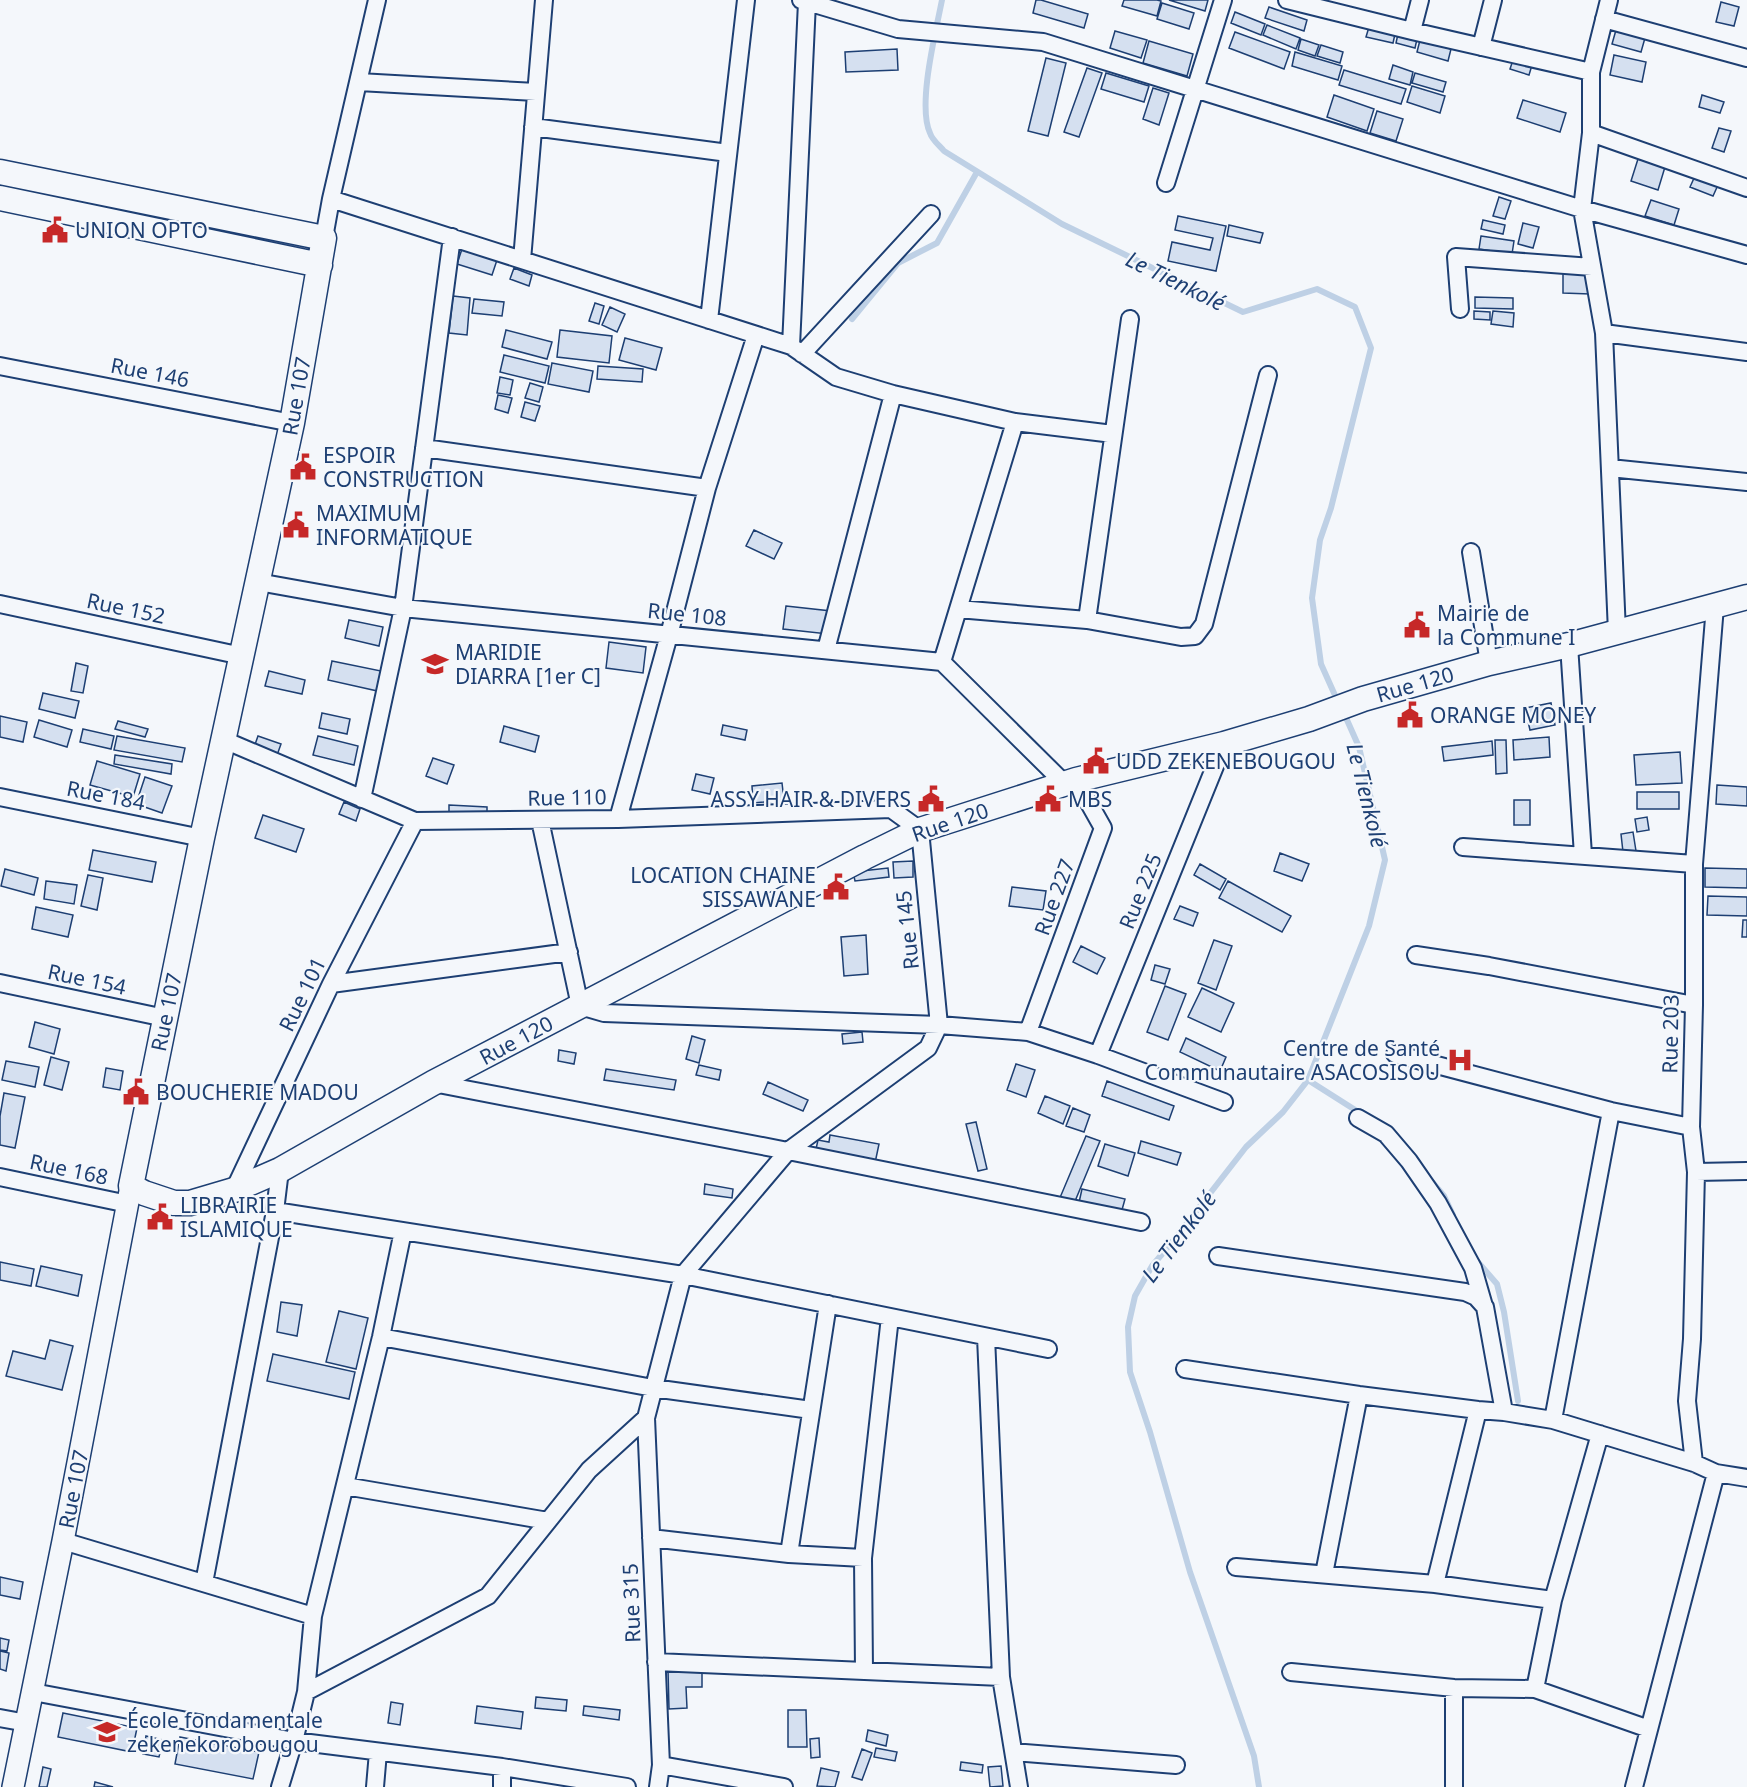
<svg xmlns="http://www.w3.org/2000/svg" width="1747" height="1787" viewBox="0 0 1747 1787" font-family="'Noto Sans',sans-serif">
<rect width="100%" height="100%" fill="#f4f7fb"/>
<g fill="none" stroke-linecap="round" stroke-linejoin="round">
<path stroke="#bed0e5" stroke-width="6" d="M942 0C936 31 917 105 930 133 932 140 940 146 944 151L1062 224 1243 312 1317 289 1355 307 1371 348 1331 508 1320 540 1312 598 1321 664 1338 702
M852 319 898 263 937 243 977 172
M1308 1080 1360 1113
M1433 1183 1444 1196 1453 1215
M1477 1261 1497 1284 1504 1312 1518 1401
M1259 1787 1254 1756 1190 1572 1150 1432 1130 1372 1128 1327 1135 1296 1152 1266 1173 1241 1246 1147 1283 1112 1308 1080 1369 926 1385 860 1359 747 1343 711"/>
</g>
<path fill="#d5e0f0" stroke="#1d3f73" stroke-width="1.5" d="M1036 0H1041L1088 14 1084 28 1033 13Z
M1124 0H1157L1161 1 1157 16 1122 6Z
M1169 0H1208L1205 11Z
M1721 2 1739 7 1734 26 1716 22Z
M1162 3 1194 13 1189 29 1157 19Z
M1269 7 1307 20 1304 31 1265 18Z
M1235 12 1265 24 1261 35 1231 23Z
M1267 25 1300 38 1296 49 1263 35Z
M1369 27 1395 34 1393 43 1366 37Z
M1616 30 1645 38 1641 52 1612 44Z
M1115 31 1147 40 1141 58 1110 48Z
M1235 32 1290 52 1284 69 1229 48Z
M1398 34 1417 39 1415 48 1396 43Z
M1301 39 1319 45 1315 56 1298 50Z
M1420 40 1451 49 1448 61 1417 52Z
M1149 41 1193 54 1187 76 1143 63Z
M1321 45 1343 52 1340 63 1317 56Z
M897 49 898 70 846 72 845 52Z
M1295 52 1342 66 1338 80 1292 66Z
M1614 55 1646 62 1642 82 1610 75Z
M1046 58 1066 63 1048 136 1028 131Z
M1513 60 1532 65 1529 75 1510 69Z
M1393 65 1413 72 1410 85 1389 79Z
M1087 68 1102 73 1079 137 1064 132Z
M1344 70 1406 89 1401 104 1339 85Z
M1106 73 1149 86 1144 102 1101 89Z
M1415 73 1446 82 1443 92 1412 83Z
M1412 86 1445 96 1440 113 1407 102Z
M1153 88 1169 93 1159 125 1143 119Z
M1334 95 1374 109 1367 131 1327 117Z
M1702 95 1724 102 1720 113 1699 107Z
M1523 100 1566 113 1560 132 1517 118Z
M1377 111 1403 119 1396 141 1370 133Z
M1719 128 1731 131 1724 152 1712 148Z
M1638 159 1665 167 1658 190 1631 181Z
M1695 176 1718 185 1713 196 1690 187Z
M1499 197 1511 201 1505 219 1493 216Z
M1651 200 1679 209 1674 225 1645 216Z
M1178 216 1226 226 1216 271 1168 261 1172 242 1210 250 1213 238 1175 230Z
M1483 220 1505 225 1503 234 1481 229Z
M1523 223 1539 227 1533 248 1518 244Z
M1229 225 1263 233 1260 243 1227 236Z
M1481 236 1514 241 1512 254 1479 249Z
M462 249 497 260 492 275 457 264Z
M514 268 532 275 529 286 510 279Z
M1563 272H1590V294L1563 293Z
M453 296 470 298 467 335 449 333Z
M1475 297 1513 298V309L1475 308Z
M474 299 504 302 502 316 472 313Z
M595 303 604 306 599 324 589 321Z
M610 307 625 314 617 332 602 325Z
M1474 311 1490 312V320L1474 319Z
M1493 311 1514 313 1513 327 1491 324Z
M506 330 552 342 547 359 502 347Z
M560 330 612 336 609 363 557 357Z
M625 338 662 348 656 370 619 360Z
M504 355 549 366 545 383 500 372Z
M552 363 593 371 589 392 548 384Z
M598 366 643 369 642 382 597 379Z
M500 377 513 380 510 395 497 393Z
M530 383 543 387 539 402 525 398Z
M498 395 512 398 508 413 495 409Z
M525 402 540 406 535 421 521 417Z
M754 530 782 543 774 559 746 546Z
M786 606 831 611 828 634 783 629Z
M349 620 383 627 379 646 345 638Z
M609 642 646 647 643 673 606 668Z
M332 661 386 672 382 692 328 680Z
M76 663 88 666 83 693 71 691Z
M269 671 305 680 302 694 265 686Z
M43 693 79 701 75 718 39 709Z
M1551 703 1555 725 1530 730 1525 708Z
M322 713 350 719 347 734 319 728Z
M0 716 27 722 23 742 0 737Z
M39 720 72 730 67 747 34 737Z
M118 721 148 729 145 737 115 729Z
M723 725 747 730 745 740 721 735Z
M504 726 539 736 535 752 500 742Z
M83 729 114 736 111 749 80 742Z
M117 736 185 748 182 762 114 750Z
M258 736 281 744 276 758 253 750Z
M318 736 358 746 354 765 313 755Z
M1549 737 1550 757 1514 760 1513 740Z
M1495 740H1506L1507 773 1496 774Z
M1492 741 1493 755 1444 761 1442 747Z
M1680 752 1682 783 1636 785 1634 755Z
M115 755 172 764 171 774 114 764Z
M433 758 454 765 447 784 426 776Z
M97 761 140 774 133 797 90 785Z
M696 774 714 778 710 794 692 790Z
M145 777 172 786 162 813 136 804Z
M782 783 784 800 753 803 752 786Z
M1717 785 1747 787V806L1716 804Z
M1637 792H1679V809H1637Z
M1514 800H1530V825H1514Z
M344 802 360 809 356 821 339 814Z
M449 805 487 807V814L449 813Z
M263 815 304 829 296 852 255 838Z
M1647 817 1649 830 1637 832 1635 819Z
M1633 832 1636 851 1623 852 1621 834Z
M93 850 156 862 152 882 89 870Z
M1280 853 1309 864 1302 881 1274 871Z
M913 861V877L894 878 893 862Z
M1200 864 1226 879 1220 890 1194 875Z
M888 868 889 877 855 881 853 872Z
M1705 868 1747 869V888L1705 887Z
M5 869 38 878 34 895 1 886Z
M88 875 103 878 97 910 81 906Z
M46 881 77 885 74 904 44 899Z
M1228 881 1291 916 1282 932 1219 898Z
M1012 887 1046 891 1043 910 1009 906Z
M1708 896 1747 897V916L1707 915Z
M1180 906 1198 913 1193 926 1174 919Z
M36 907 73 915 68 937 32 929Z
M1743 920H1747V937H1742Z
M866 935 868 974 844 976 841 937Z
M1214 940 1232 946 1216 990 1198 983Z
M1081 946 1105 958 1097 974 1073 962Z
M1155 965 1170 969 1165 984 1151 980Z
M1165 986 1186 994 1168 1040 1147 1032Z
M1202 988 1234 1003 1221 1032 1188 1017Z
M35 1022 60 1029 54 1054 29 1047Z
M862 1032 863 1042 843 1044 842 1034Z
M692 1036 705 1040 699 1063 686 1059Z
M1186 1038 1226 1057 1220 1071 1180 1052Z
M559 1050 576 1053 574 1064 558 1061Z
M51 1057 69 1062 62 1090 44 1085Z
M6 1061 39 1067 35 1087 2 1080Z
M1016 1064 1035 1070 1026 1097 1007 1090Z
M699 1065 721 1070 719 1080 696 1075Z
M106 1068 123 1071 120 1090 103 1087Z
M606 1069 676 1080 674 1090 604 1080Z
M1107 1081 1174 1106 1169 1120 1102 1096Z
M768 1082 808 1100 803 1111 763 1094Z
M4 1093 25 1097 15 1148 0 1145V1116Z
M1045 1096 1070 1106 1063 1124 1038 1113Z
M1073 1108 1090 1115 1084 1132 1066 1126Z
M976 1122 987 1169 978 1171 966 1124Z
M830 1135 879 1144 875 1163 816 1149 818 1140 829 1142Z
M1086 1136 1100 1141 1073 1206 1059 1200Z
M1141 1141 1181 1153 1177 1165 1138 1153Z
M1105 1144 1135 1153 1128 1176 1098 1166Z
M705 1184 733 1189 732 1198 704 1194Z
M1082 1189 1125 1199 1120 1217 1078 1207Z
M0 1262 34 1269 31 1286 0 1280Z
M41 1266 82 1275 78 1296 36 1286Z
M281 1302 302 1305 297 1336 277 1332Z
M339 1311 368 1318 356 1369 326 1362Z
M50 1340 73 1346 62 1390 6 1376 13 1351 45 1359Z
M273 1354 355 1372 349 1399 267 1381Z
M0 1577 23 1582 20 1599 0 1595Z
M0 1638 9 1640 7 1651 0 1650Z
M0 1651 9 1653 6 1671 0 1669Z
M668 1670H702V1687H686L687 1708 669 1709Z
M536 1697 567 1700 566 1711 535 1708Z
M391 1702 403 1704 400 1725 388 1723Z
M477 1706 523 1712 521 1729 475 1723Z
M584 1706 620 1710 619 1720 583 1715Z
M788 1710H806L807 1747H788Z
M63 1713 137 1728 132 1752 58 1737Z
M868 1730 888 1735 886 1746 866 1741Z
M146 1736 163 1740 159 1757 143 1754Z
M180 1737 259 1752 253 1779 175 1764Z
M819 1738 820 1757 811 1758 810 1739Z
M876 1748 897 1752 895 1761 874 1757Z
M862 1749 872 1753 862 1780 852 1777Z
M961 1762 983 1765 982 1773 960 1770Z
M1001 1766 1003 1786 990 1787 988 1767Z
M43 1767 51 1769 47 1787H39Z
M821 1768 839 1772 835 1787 817 1786Z
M95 1782 113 1787H94Z"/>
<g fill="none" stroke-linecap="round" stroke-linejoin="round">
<g stroke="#1d3f73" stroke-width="20">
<path id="minor" d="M801 0 898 29 1043 42 1582 209 1747 255
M1287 0 1412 31 1591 72
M1609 0 1591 72V133L1582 209 1604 333 1617 632
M1604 19 1747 58
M1412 31 1420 0
M1481 47 1493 0
M359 82 536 92
M533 127 728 153
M1591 133 1747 188
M1166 183 1223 0
M331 199 791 346 836 377 893 394 1015 422 1113 434
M324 238 331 199 377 0
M522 260 544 0
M1460 309 1456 257 1592 267
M709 320 746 0
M1604 333 1747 352
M791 346 807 2
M802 354 931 214
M0 366 292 423
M424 448 707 488
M1610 468 1747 482
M1471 552 1489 663
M258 582 403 608 942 662 1065 784
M0 604 242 656
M958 609 1087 620 1181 637 1195 636 1204 624 1268 375
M1087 620 1130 319
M1569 645 1583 855
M826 650 893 394
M942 662 1015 422
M224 740 415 821 618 819 891 809 920 830 939 1025 604 1013 580 1006 540 820
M0 797 202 838
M362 799 403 608 452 237
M618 819 669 635 707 488 756 335
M1463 847 1694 864
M1416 955 1489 966 1694 1005
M0 983 165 1018
M331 984 569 952
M1028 1032 1103 828 1076 780
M1395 1054 1611 1111 1691 1127
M1098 1055 1224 744
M433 1083 788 1151 1141 1222
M1358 1118 1386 1134 1409 1161 1438 1203 1473 1268 1484 1306
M1696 1172 1747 1171
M0 1177 128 1204
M234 1190 331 984 415 821
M275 1211 683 1275 1048 1349
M1218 1256 1465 1292 1476 1297 1485 1307 1504 1412
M381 1337 653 1388 811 1410
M986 1337 1001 1677 1019 1787
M1185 1369 1359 1395 1478 1410 1504 1412 1553 1420 1694 1463 1716 1473 1747 1478
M646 1418 661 1765 658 1787
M1553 1420 1611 1111
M1694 1463 1687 1401 1692 1339 1696 1172 1691 1127 1694 1005V864L1715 606
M345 1486 548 1521
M651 1538 789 1554 863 1558
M63 1541 313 1616
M789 1554 828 1304
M1236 1567 1435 1584 1553 1600
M1324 1574 1359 1395
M204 1583 275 1211 280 1170
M1435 1584 1478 1410
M656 1662 1001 1677
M864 1671 863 1558 890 1317
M1291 1672 1454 1688 1535 1689 1649 1729
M1454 1688V1787
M1535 1689 1553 1600 1600 1434
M33 1692 294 1741 502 1767 627 1787
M306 1692 488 1596 589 1470 646 1418 683 1275 788 1151 928 1048 939 1025 1028 1032 1098 1055 1224 1102
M0 1718 27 1723
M1014 1752 1176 1765
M661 1765 784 1787
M280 1787 294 1741 306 1692 313 1616 381 1337 403 1231
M375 1787 378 1752
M502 1787V1767
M1634 1787 1716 1473"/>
</g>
<g stroke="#1d3f73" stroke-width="24">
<path id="tertiary" d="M13 1787 63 1541 131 1186"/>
</g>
<g stroke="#1d3f73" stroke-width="27">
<path id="secondary" d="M0 172 324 238 292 423 202 838 131 1186 144 1193 174 1203H190L234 1190 280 1170 433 1083 865 857 920 830 1076 780 1224 744 1309 719 1363 699 1489 663 1569 645 1747 597
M0 198 320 265"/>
</g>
<use href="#minor" stroke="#f4f7fb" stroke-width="16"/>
<use href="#tertiary" stroke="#f4f7fb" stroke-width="21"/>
<use href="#secondary" stroke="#f4f7fb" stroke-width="24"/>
</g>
<defs>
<g id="civic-bare" transform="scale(2.07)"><path d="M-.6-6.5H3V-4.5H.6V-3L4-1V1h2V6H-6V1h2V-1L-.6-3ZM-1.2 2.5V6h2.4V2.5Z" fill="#c62828" stroke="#f4f7fb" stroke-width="2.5" paint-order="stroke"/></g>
<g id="school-bare" transform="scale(2.07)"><path d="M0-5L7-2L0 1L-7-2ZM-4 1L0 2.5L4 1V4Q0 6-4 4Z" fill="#c62828" stroke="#f4f7fb" stroke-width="2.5" paint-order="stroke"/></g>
<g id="hospital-bare" transform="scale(2.07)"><path d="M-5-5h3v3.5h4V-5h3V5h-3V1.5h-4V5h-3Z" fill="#c62828" stroke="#f4f7fb" stroke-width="2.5" paint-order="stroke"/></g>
</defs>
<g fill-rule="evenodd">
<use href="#civic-bare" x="55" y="230"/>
<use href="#civic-bare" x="303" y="467"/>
<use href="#civic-bare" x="296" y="525"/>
<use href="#civic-bare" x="1417" y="625"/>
<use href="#school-bare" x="435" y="664"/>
<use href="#civic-bare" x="1410" y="715"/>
<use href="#civic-bare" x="1096" y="761"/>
<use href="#civic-bare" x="931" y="799"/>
<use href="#civic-bare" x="1048" y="799"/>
<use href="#civic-bare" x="836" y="887"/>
<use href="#hospital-bare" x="1460" y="1060"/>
<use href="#civic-bare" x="136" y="1092"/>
<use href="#civic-bare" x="160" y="1217"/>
<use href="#school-bare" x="107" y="1732"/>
</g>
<g text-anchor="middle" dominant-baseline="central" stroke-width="4.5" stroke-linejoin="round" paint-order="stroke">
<g font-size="21" fill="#1d3f73" stroke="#f4f7fb" text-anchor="start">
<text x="75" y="230">UNION OPTO</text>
<text x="323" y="455">ESPOIR<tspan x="323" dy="24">CONSTRUCTION</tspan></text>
<text x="316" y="513">MAXIMUM<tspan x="316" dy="24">INFORMATIQUE</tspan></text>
<text x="1437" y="613">Mairie de<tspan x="1437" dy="24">la Commune I</tspan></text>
<text x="455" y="652">MARIDIE<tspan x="455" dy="24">DIARRA [1er C]</tspan></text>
<text x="1430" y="715">ORANGE MONEY</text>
<text x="1116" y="761">UDD ZEKENEBOUGOU</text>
<text x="911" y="799" text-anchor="end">ASSY HAIR &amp; DIVERS</text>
<text x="1068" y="799">MBS</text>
<text x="816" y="875" text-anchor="end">LOCATION CHAINE<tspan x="816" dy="24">SISSAWANE</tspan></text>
<text x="1440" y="1048" text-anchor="end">Centre de Santé<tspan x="1440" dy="24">Communautaire ASACOSISOU</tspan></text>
<text x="156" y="1092">BOUCHERIE MADOU</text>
<text x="180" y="1205">LIBRAIRIE<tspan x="180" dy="24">ISLAMIQUE</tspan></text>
<text x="127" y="1720">École fondamentale<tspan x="127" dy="24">zekenekorobougou</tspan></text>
</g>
<g font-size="21" fill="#1d3f73" stroke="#f4f7fb">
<text transform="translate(150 372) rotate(11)">Rue 146</text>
<text transform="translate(296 396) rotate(-80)">Rue 107</text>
<text transform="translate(126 608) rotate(12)">Rue 152</text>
<text transform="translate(687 614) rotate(6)">Rue 108</text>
<text transform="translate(1415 684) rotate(-16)">Rue 120</text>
<text transform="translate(106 795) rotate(11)">Rue 184</text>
<text transform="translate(567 797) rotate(-1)">Rue 110</text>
<text transform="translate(950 822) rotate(-19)">Rue 120</text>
<text transform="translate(1140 891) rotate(-68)">Rue 225</text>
<text transform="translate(1054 897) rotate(-70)">Rue 227</text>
<text transform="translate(907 930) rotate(-96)">Rue 145</text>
<text transform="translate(87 979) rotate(12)">Rue 154</text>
<text transform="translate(302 994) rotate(-64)">Rue 101</text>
<text transform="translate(166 1012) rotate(-78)">Rue 107</text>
<text transform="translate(1670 1034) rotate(-89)">Rue 203</text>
<text transform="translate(516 1040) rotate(-28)">Rue 120</text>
<text transform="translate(69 1169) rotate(12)">Rue 168</text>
<text transform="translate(73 1489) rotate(-79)">Rue 107</text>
<text transform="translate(631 1603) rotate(-92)">Rue 315</text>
</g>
<g font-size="22" font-style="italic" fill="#1d3f73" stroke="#f4f7fb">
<text transform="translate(1176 280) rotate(26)">Le Tienkolé</text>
<text transform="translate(1368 795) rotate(76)">Le Tienkolé</text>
<text transform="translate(1178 1236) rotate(-53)">Le Tienkolé</text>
</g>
</g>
</svg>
